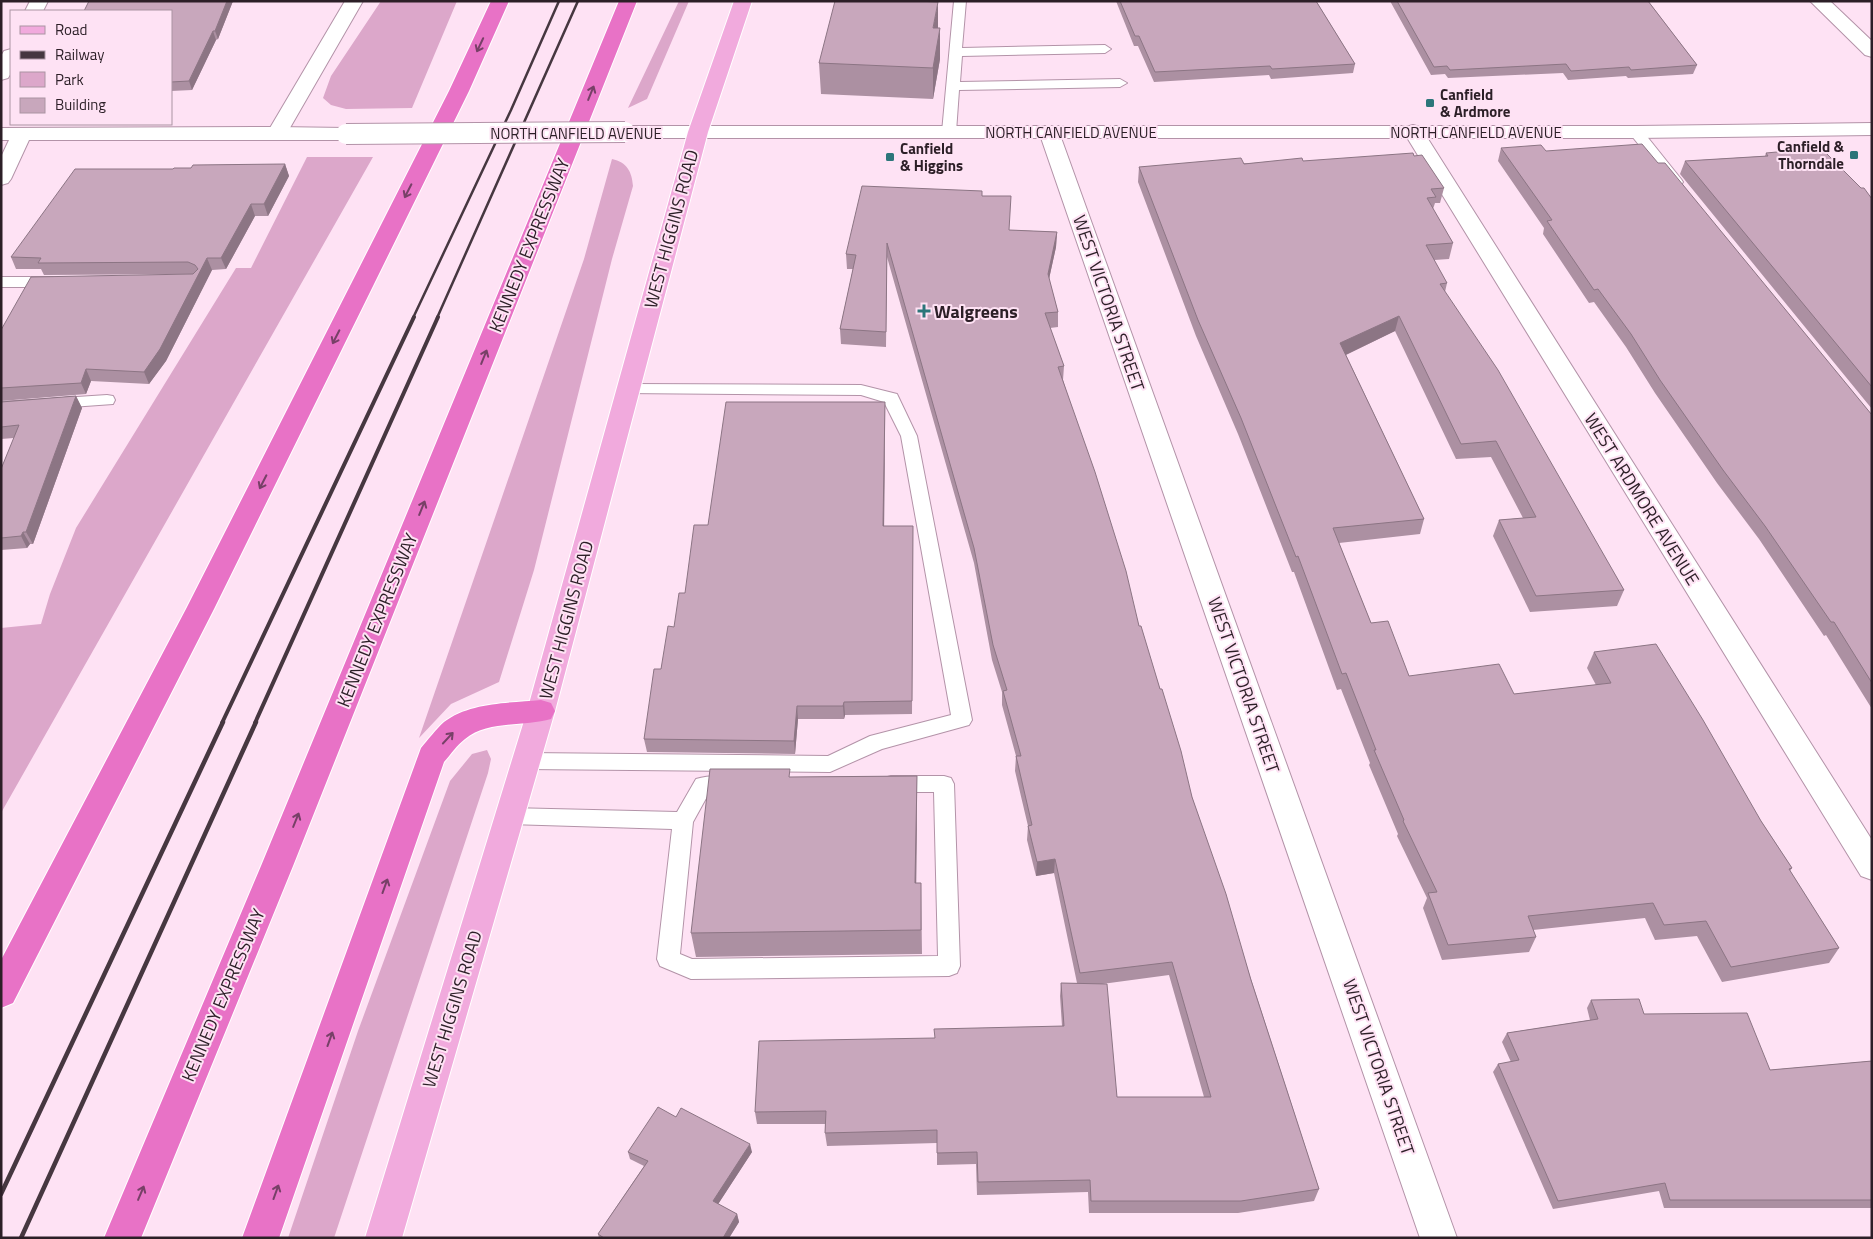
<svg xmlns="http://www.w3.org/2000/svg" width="1873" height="1239" viewBox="0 0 1873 1239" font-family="'Titillium Web',sans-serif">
<rect width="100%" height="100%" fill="#fee2f4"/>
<path fill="#dca7ca" d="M381 1H457L412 108 346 109 331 105 323 98 331 76Z
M679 1H689L647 99 628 108Z
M307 157H373L1 813V628L41 624 50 594 76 528 236 268H251Z
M612 159C627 162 632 172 633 186L612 259 534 570 499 682 451 704 419 738 584 259Z
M487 750 491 759 488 773 334 1238H288L358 1031 450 781 472 754Z"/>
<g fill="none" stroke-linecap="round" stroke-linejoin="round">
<g stroke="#b393a8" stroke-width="2">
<path id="lane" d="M954 1H966L962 48 1105 45 1111 49 1105 53 962 56 960 82 1120 79 1127 83 1120 87 959 90 956 132 949 136 944 135 942 132Z
M1636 128 1641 129 1681 179 1683 182 1681 185H1671L1631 135 1629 132Z
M1 277H52L57 279 60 282 57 285 52 287H1Z
M629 384 861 385 897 394 917 436 972 720 969 725 882 749 830 772 526 769 519 767 516 761 519 755 526 753 828 756 870 736 951 715 901 436 884 402 861 395 623 393 621 389 623 385Z
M107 395 113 396 115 400 113 404 1 412V402Z
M891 776H944L951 778 954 784 960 966 957 973 949 976 691 979 660 966 657 959 672 829 509 824 502 822 499 816 502 810 509 808 677 812 696 779C709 775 728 775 741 779L744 785 741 791 734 793H709L693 822 680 954 692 959 938 956 934 792H891L884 790 881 784 884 778Z"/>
</g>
<g stroke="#b393a8" stroke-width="2">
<path id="street" d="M30 1H48L43 11H25Z
M345 1H363L287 133 284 137 277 139 270 137 267 133Z
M1810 1H1830L1872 41V57L1865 55Z
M11 49V73L8 78 1 80V56L4 51Z
M1413 125 1420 127 1423 131 1872 840V880L1861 876 1403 131 1406 127Z
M1049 126 1056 128 1059 132 1457 1238H1420L1039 132 1042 128Z"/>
</g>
<g stroke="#b393a8" stroke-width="2">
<path id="secondary" d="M1872 123V135L1636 138H625L618 136 615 132 618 128 625 126H1636Z
M277 127 346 128 353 130 356 134 353 138 346 140H29L11 179 8 183 1 185V157L9 140H1V128Z"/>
</g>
<g stroke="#fff" stroke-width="2">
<path id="primary" d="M734 1H752L708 132 555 711 402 1238H365L527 711 688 132Z"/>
</g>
<g stroke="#fff" stroke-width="2">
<path id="highway" d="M491 1H509L469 91 214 609 13 1003 1 1008V960L186 609 449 91Z
M619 1H637L293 866 141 1238H104L261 866Z
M541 700 551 703 555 711 551 719C524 727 488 720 465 739 457 745 451 754 444 762L279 1238H242L421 748C428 740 436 729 444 722 470 702 510 703 541 700Z"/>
</g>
<use href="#lane" fill="#fff" fill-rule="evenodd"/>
<use href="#street" fill="#fff" fill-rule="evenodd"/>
<use href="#secondary" fill="#fff" fill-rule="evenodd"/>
<use href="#primary" fill="#f1aadd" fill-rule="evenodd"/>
<use href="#highway" fill="#e872c6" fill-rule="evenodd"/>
<path stroke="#463740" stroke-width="2.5" d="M413 318 511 110 559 1
M437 318 578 1"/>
<path stroke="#463740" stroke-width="4" d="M222 723 414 317
M255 723 438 317"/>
<path stroke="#463740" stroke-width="4.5" d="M1 1194 223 722
M21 1238 256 722"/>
<g stroke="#b393a8" stroke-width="22" stroke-linecap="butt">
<path id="secondary-bridge" d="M346 134 625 132"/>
</g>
<use href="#secondary-bridge" stroke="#fff" stroke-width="20"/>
</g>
<path fill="#ac90a2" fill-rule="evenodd" d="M233 1 218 39 216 40 192 90 171 91V11Z
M1116 1H1316L1355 64 1353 73 1271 79 1269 75 1154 82 1138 46H1134Z
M1390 1H1648L1697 65 1693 74 1628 78 1626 76 1568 80 1563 73 1448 78 1445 74 1431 75Z
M938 28 940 59 933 99 821 94 819 63Z
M1501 148 1546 151 1658 163 1872 415V709L1826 635 1824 636 1759 539 1717 483 1655 393 1626 347 1594 302 1589 303 1543 234 1544 228 1498 161Z
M1766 153 1872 199V409L1680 174 1685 161 1765 156Z
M1414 156 1444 188 1440 203H1435L1433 209 1453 243 1449 259 1434 260 1447 283 1445 292 1624 590 1617 606 1530 612 1493 536 1499 520 1523 518 1491 457 1456 459 1395 331 1346 355 1424 519 1420 534 1339 543 1371 623 1409 676 1514 694 1596 685 1587 668 1594 652 1761 821 1792 868 1790 871 1839 948 1829 963 1722 982 1697 936 1655 940 1645 918 1533 930 1536 937 1529 952 1442 960 1423 908 1427 898 1397 836 1398 834 1369 765 1370 763 1341 689 1337 690 1294 572H1292L1238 434 1196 336 1138 182 1139 167 1303 161Z
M285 164 289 176 268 216H255L226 269 212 270 166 361 149 384 91 381 86 394 1 401V330L193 274 44 275 41 269H16L11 257 173 169Z
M982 196 1009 230 1057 232 1056 247 1049 279 1058 312V327L1050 328 1064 366 1063 380 1139 626 1160 689 1192 797 1319 1189 1314 1201 1238 1213H1089L1088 1192 977 1195 976 1164 937 1165V1143L827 1146 825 1133V1124H757L755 1112 934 1038 1062 1026 1060 996 1061 983H1077L1054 873 1036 876 1027 840 1028 826 1015 771 1016 756 1002 705V692L992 660 974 563 887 257 886 347 841 344 840 329 853 269H847L846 254ZM1169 975 1204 1097H1117L1102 984Z
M76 396 82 408 33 544H30L27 548 1 550V469L14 438 1 439V402Z
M885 402 884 526H913L912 714 845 715 844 719H798L795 754 647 752 644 739 661 669 674 627 708 525Z
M917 776 916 883H921L922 954 696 957 691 933 791 777Z
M1591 1000 1644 1014 1770 1070 1872 1061V1208H1664L1659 1191 1553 1209 1493 1072 1498 1064 1511 1062 1502 1042 1507 1033 1590 1020 1587 1008Z
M676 1117 752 1152 718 1204 737 1214 739 1222 729 1238H599L598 1234 644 1166 630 1159 628 1152Z"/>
<path fill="#8c7584" d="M227 1H233L218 39 215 31Z
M938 2V33L933 28Z
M940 28V59L933 99V68Z
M213 31 216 40 192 90 189 81Z
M285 164 289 176 268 216 264 204Z
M251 204 255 216 226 269 221 258Z
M1057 232 1056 247 1047 288 1048 274Z
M207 258 212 270 166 361 149 384 144 372Z
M1399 316 1395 331 1337 359 1340 343Z
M86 369 91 381 86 394 81 383Z
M76 396 82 408 33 544 26 532Z
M885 402V416L884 539 883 526Z
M23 532 30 544 27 548 21 536Z
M844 702 845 715 844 719 843 706Z
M797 706 798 719 795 754 794 741Z
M917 776V802L916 908 915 883Z
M1055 859 1054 873 1036 876 1037 862Z
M750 1144 752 1152 715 1209 713 1201Z
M737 1214 739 1222 729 1238H723Z"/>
<path fill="#c8a7bc" stroke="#8c7584" d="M89 1H227L215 31H213L189 81 171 82V11H84Z
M835 1H916L938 2 933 28H940L933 68 819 63Z
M1120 1H1316L1355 64 1272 69 1270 66 1155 72 1139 36H1135Z
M1397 1H1648L1697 65 1631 70 1629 67 1571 71 1566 64 1450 70 1447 66 1434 67Z
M1642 144 1658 163H1665L1872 415V683L1834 622H1831L1765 526 1723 470 1660 380 1631 334 1598 289 1594 290 1547 221 1552 220 1501 148 1541 145 1546 151Z
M1821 148 1861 188H1864L1872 199V387L1685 161 1768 156 1766 153Z
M1413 153 1414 156 1422 155 1444 188 1431 189 1436 197 1427 198 1453 243 1426 245 1447 283 1440 284 1498 370 1624 590 1536 596 1499 520 1536 517 1496 441 1461 444 1399 316 1340 343 1424 519 1333 528 1371 623 1388 621 1409 676 1499 664 1514 694 1611 683 1594 652 1656 644 1703 720 1761 821 1792 868 1789 869 1839 948 1731 967 1706 921 1664 925 1653 903 1528 916 1536 937 1448 945 1428 893 1437 892 1403 821 1404 820 1374 750H1376L1346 673 1342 674 1298 556 1296 557 1241 418 1198 320 1139 167 1241 158 1244 164 1302 158 1303 161Z
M285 164 264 204H251L221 258H207L160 349 144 372 86 369 81 383 1 388V330L31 277 193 274 198 269 195 265 188 262 38 263 41 258 11 257 75 169H173L174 168H191L193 165Z
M862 186 982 191V196H1011L1009 230 1057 232 1048 274 1058 312 1045 313 1064 366 1058 367 1095 472 1126 571 1139 626H1141L1160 689H1162L1181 751 1192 797 1226 894 1251 980 1319 1189 1241 1201H1091L1090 1180 978 1182 977 1152 937 1153V1130L825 1133 826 1111 755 1112 759 1041 935 1038 934 1029 1064 1026 1061 983 1107 984 1117 1097H1211L1172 962 1080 973 1055 859 1037 862 1028 826 1032 825 1016 756H1021L1003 691 1007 690 993 645 974 548 887 243 886 332 840 329 856 255 846 254Z
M76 396 26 532H23L21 536 1 538V469L19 425 1 427V402Z
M726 402H885L883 526H913L912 701 844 702 843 706H797L794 741 644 739 654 669H661L668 626 674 627 679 593H685L694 525H708Z
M710 769H790L789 777 917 776 915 883H921V930L691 933Z
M1639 999 1644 1014 1747 1013 1770 1070 1872 1061V1200H1670L1665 1183 1558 1201 1498 1064 1519 1060 1507 1033 1598 1019 1591 1000Z
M658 1107 676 1117 681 1108 750 1144 713 1201 737 1214 723 1238H604L598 1234 648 1161 628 1152Z"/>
<defs><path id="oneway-shaft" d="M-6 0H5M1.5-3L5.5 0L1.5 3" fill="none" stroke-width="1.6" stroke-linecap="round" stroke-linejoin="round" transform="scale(1.25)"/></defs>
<g stroke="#774067">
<use href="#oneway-shaft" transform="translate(480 45) rotate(115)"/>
<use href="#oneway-shaft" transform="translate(591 93) rotate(-68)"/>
<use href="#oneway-shaft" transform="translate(408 191) rotate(117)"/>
<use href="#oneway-shaft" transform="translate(336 337) rotate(117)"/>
<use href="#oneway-shaft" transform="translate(484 357) rotate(-68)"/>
<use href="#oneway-shaft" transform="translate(263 482) rotate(117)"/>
<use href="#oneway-shaft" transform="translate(422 508) rotate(-68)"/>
<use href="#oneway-shaft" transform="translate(448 738) rotate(-47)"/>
<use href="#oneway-shaft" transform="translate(296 820) rotate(-68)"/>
<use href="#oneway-shaft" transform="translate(385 886) rotate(-70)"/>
<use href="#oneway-shaft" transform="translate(330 1039) rotate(-70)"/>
<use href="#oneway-shaft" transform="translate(276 1192) rotate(-70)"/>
<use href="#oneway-shaft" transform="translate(141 1193) rotate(-67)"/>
</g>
<g fill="#2c767a" stroke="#fee2f4" stroke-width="2">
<rect x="1425" y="98" width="10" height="10" rx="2.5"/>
<rect x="1849" y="150" width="10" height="10" rx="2.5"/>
<rect x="885" y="152" width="10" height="10" rx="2.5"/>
<path d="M921.5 303.5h5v5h5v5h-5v5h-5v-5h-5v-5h5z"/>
</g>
<g text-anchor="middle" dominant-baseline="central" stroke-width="4" stroke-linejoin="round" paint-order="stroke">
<g font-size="15" font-weight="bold" fill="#2c1f27" stroke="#fee2f4" text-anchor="start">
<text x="1440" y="94">Canfield<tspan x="1440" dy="17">&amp; Ardmore</tspan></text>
<text x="1844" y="146" text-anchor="end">Canfield &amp;<tspan x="1844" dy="17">Thorndale</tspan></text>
<text x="900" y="148">Canfield<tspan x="900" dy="17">&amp; Higgins</tspan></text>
</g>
<g font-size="15" fill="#2c1f27" stroke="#fee2f4">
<text x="1071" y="132">NORTH CANFIELD AVENUE</text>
<text x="1476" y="132">NORTH CANFIELD AVENUE</text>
<text x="576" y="133">NORTH CANFIELD AVENUE</text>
</g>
<g font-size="18" fill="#2c1f27" stroke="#fee2f4">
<text transform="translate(671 229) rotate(-75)">WEST HIGGINS ROAD</text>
<text transform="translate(529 245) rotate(-68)">KENNEDY EXPRESSWAY</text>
<text transform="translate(1109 303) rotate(71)">WEST VICTORIA STREET</text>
<text transform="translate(1642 499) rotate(58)">WEST ARDMORE AVENUE</text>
<text transform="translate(377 620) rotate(-68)">KENNEDY EXPRESSWAY</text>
<text transform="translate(566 620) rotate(-75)">WEST HIGGINS ROAD</text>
<text transform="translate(1244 685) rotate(71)">WEST VICTORIA STREET</text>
<text transform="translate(223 995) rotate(-67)">KENNEDY EXPRESSWAY</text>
<text transform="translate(452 1009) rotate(-73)">WEST HIGGINS ROAD</text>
<text transform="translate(1379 1067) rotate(71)">WEST VICTORIA STREET</text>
</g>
<g font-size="18" font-weight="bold" fill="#2c1f27" stroke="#fee2f4" text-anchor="start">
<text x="934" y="311">Walgreens</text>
</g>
</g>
<rect width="1873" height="1239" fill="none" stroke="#2c1f27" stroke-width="5"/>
<rect x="10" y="10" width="162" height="115" fill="#fee2f4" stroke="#aa94a2"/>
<rect x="20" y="26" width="25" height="8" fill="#f1aadd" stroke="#aa94a2"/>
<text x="55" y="35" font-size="15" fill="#2c1f27">Road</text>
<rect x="20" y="51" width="25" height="8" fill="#463740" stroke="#aa94a2"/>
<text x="55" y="60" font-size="15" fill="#2c1f27">Railway</text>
<rect x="20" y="72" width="25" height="15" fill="#dca7ca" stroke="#aa94a2"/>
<text x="55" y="85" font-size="15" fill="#2c1f27">Park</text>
<rect x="20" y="98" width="25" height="15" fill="#c8a7bc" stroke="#aa94a2"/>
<text x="55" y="110" font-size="15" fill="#2c1f27">Building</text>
</svg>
